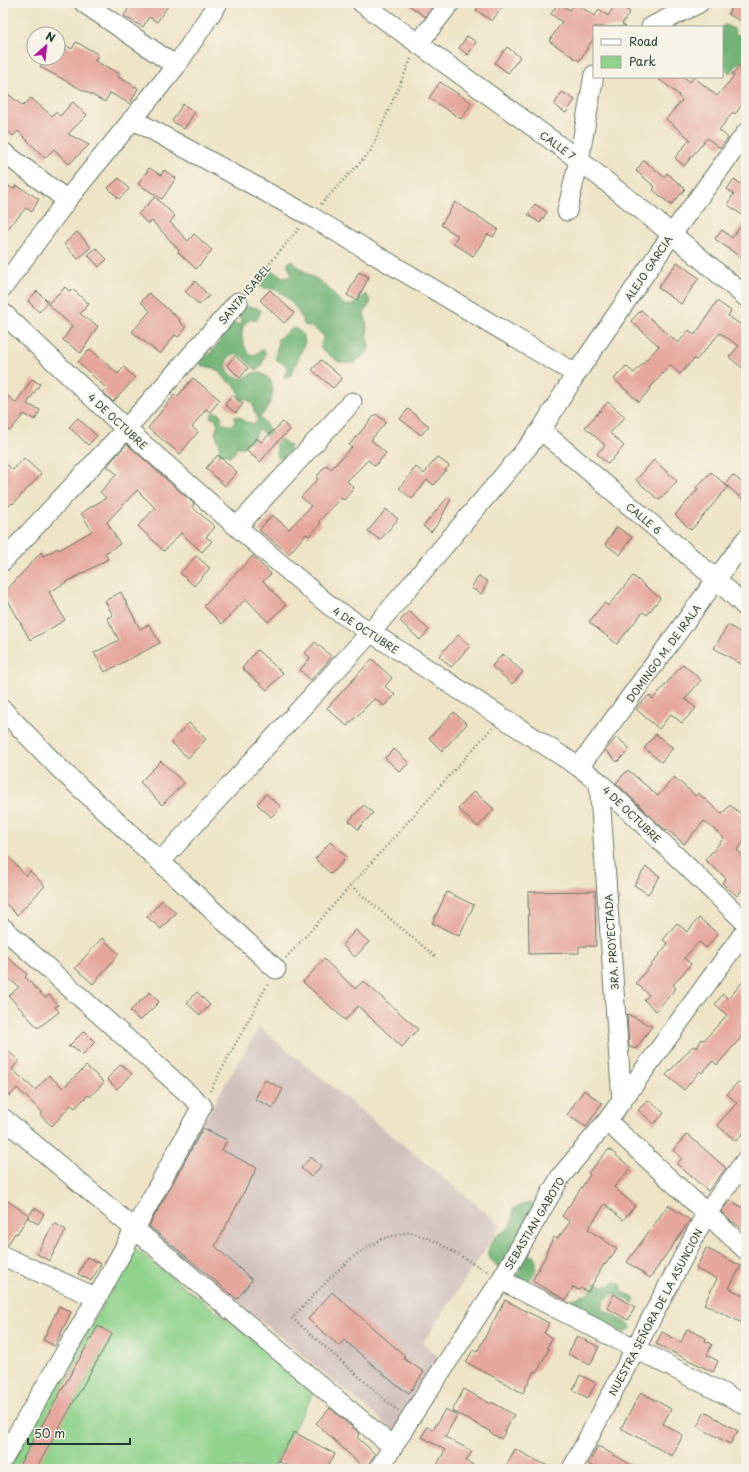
<svg xmlns="http://www.w3.org/2000/svg" width="749" height="1472" viewBox="0 0 749 1472" font-family="'Playpen Sans',sans-serif">
<rect width="100%" height="100%" fill="#f7f3e8"/>
<filter id="ink" filterUnits="userSpaceOnUse"><feTurbulence type="fractalNoise" baseFrequency=".025" numOctaves="2"/><feDisplacementMap in="SourceGraphic" scale="8" xChannelSelector="R" yChannelSelector="G"/><feConvolveMatrix kernelMatrix="1 2 1 2 8 2 1 2 1" color-interpolation-filters="sRGB"/></filter>
<filter id="wash" filterUnits="userSpaceOnUse"><feTurbulence type="fractalNoise" baseFrequency=".012" numOctaves="4" result="noise"/><feDisplacementMap in="SourceGraphic" scale="16" xChannelSelector="R" yChannelSelector="G"/><feGaussianBlur stdDeviation="0.9" result="paint"/><feColorMatrix in="noise" values="0 0 0 0 0 0 0 0 0 0 0 0 0 0 0 0 0 1.4 0 .05"/><feComposite in="paint" operator="in"/></filter>
<g filter="url(#wash)">
<rect width="100%" height="100%" fill="#ede4c6"/>
<path fill="#d0c0bc" d="M259 1027 501 1225 423 1343 443 1361 396 1432 143 1224Z"/>
<path fill="#8ed28b" stroke="#568860" d="M135 1249 316 1388 272 1469H8Z"/>
<path fill="#72b477" stroke="#487856" d="M725 25 734 29 736 35 744 34 746 28V45L744 48 746 51V59L738 64 731 73 728 72 722 64V27H721Z
M292 260C302 273 317 277 328 288 334 294 339 301 346 306L354 304 366 294 371 302 364 313C368 324 367 336 369 348L363 356 353 364 339 362 321 349V346L324 336 314 328 304 325C301 313 288 295 276 290 271 288 266 289 260 287L265 275 273 271 283 277H291V272L287 264Z
M244 306 257 308 261 311 257 320 252 319C251 320 248 321 247 322 237 329 244 348 250 355L256 354 263 349 266 352C263 359 263 367 256 370L242 357 235 353 228 358 226 364C228 371 230 375 237 378 246 381 251 370 260 373 281 380 272 406 260 417L273 434 290 446 289 451 284 459 278 458C277 454 277 449 276 445 275 443 262 433 259 429L253 440 247 443 244 447H238L237 445 235 452 230 457 225 454H219L220 445 215 433 218 424 215 419 211 418 212 413 215 412 221 414V421C225 425 228 426 233 425L235 421V417H240C244 423 248 422 254 424L257 422V415L254 412C254 403 252 402 245 399L240 400 239 392 234 385 227 381 220 372 211 367H204L201 365 200 361 210 354 220 341V338L218 336 230 321 241 325 242 322 238 312Z
M293 328C300 330 304 334 305 342L291 375 284 377 288 368 285 364 276 360C275 354 278 346 278 339Z
M531 1203 541 1206 501 1270 488 1257C487 1249 492 1239 498 1235 503 1231 507 1231 511 1225 513 1220 513 1215 513 1209L522 1205Z
M525 1256H535C538 1270 535 1272 527 1284L517 1278C521 1270 521 1263 525 1256Z
M596 1282 603 1286 610 1285 615 1282 622 1285 621 1290 634 1298V1303L614 1293C606 1299 603 1299 603 1310L626 1322 632 1328 624 1333 569 1307 570 1299C577 1299 580 1295 587 1295Z"/>
<g id="blocks">
<path fill="#e5a69c" d="M132 3H170L157 22 149 17 143 27 124 16Z
M406 3H435L425 17Z
M481 3H505L492 21 476 10Z
M558 3 570 10 575 3 595 16 599 9 608 16 616 3 630 12 622 24 626 27H594V38L579 61 549 41 562 22 551 14Z
M734 3H746V24L728 14Z
M467 36 476 42 468 55 459 48Z
M58 41 72 49 76 42 98 54 95 61 120 74 118 77 138 88 130 104 110 93 105 102 40 67 44 58H58Z
M507 47 520 57 508 73 495 63Z
M746 59V100L735 114 733 112 719 130 728 138 720 148 707 138 684 166 675 158 690 139 666 119 682 100 678 96 679 95 656 77H684L690 82 694 77 717 96 734 76 732 74Z
M440 82 472 103 461 119 429 98Z
M3 90 23 106 31 98 52 116 55 112 60 116 73 102 87 115 68 134 89 145 69 164 54 149 45 158 18 131 13 136 3 127Z
M562 92 575 100 566 113 554 105Z
M183 104 195 112 184 129 172 121Z
M644 160 664 177 667 173 685 189 671 205 653 190 655 187 636 171Z
M149 168 161 175 164 170 176 178 162 199 138 184Z
M119 178 129 189 119 199 108 188Z
M734 179 746 188V218L727 204 734 194 727 189Z
M3 183 14 189 16 185 39 199 32 212 26 208 3 234Z
M155 197 175 216 170 222 188 241 194 234 212 250 196 269 178 252 179 250 152 221 148 224 138 214Z
M455 202 498 229 493 237 488 234 473 256 453 243 458 236 441 225Z
M535 204 547 212 540 223 528 215Z
M746 219V261L715 239 722 230 732 238Z
M77 232 91 247 78 259 64 244Z
M96 248 107 259 99 267 88 255Z
M677 262 699 278 681 304 658 288Z
M359 272 369 277 357 300 347 295Z
M195 281 209 296 199 305 185 291Z
M65 287 70 292 72 289 89 304 80 314 98 326 81 353 63 340 72 326 48 304Z
M270 290 294 313 284 323 260 300Z
M37 291 48 302 39 312 28 301Z
M149 293 180 320 179 321 186 328 178 337 175 335 160 354 132 332 150 311 141 302Z
M717 301 731 311 728 316 746 328V371L729 357 739 346 720 333 696 360 694 359 680 374 670 365 650 388H651L639 402 614 379 626 366 634 373 659 346 631 321 641 310 678 343 689 330 695 335Z
M90 349 118 374 124 367 135 378 113 402 103 392 106 388 78 362Z
M235 356 248 368 240 378 227 365Z
M321 360 342 378 333 388 312 370Z
M193 378 220 400 210 412 206 409 192 427 198 432 180 454 148 428 175 394 178 396Z
M32 379 40 384 27 404 40 410 35 420 24 414 10 431 3 426V392L16 403Z
M232 395 243 404 236 413 225 405Z
M608 402 625 417 610 433 624 446 608 464 597 454 605 445 585 427Z
M408 409 429 426 421 435 400 419Z
M376 414 386 422 371 440 386 453 375 466 368 460 347 481 354 488 344 500 341 498 319 521 321 523 309 536 306 534 289 554 259 530 272 515 289 529 311 506 301 497 318 479 316 478 326 465 331 469 352 447 349 445Z
M78 418 97 436 88 445 69 427Z
M283 422 290 430 276 443 260 462 246 450 256 438 261 442Z
M127 444 194 504 192 507 215 527 206 537 212 541 202 552 181 533 164 551 138 526 155 508 137 490 107 522 120 544 105 553 108 559 49 592 65 620 30 640 4 593 41 552 43 556 58 548 59 550 92 531 81 513 106 498 100 492 117 474 107 466Z
M218 455 237 472 225 486 206 468Z
M437 457 449 466 434 485 427 480 412 499 399 488 416 467 424 474Z
M24 458 41 474 13 504 12 503 3 512V461L13 470Z
M654 460 677 481 659 500 636 480Z
M711 472 728 487 691 530 675 515 698 489 696 488Z
M733 475 746 486V502L725 484Z
M448 497 451 499 439 522 431 532 423 526Z
M386 509 398 519 380 540 368 531Z
M617 527 632 537 620 555 605 544Z
M196 556 210 568 194 586 180 573Z
M253 556 271 574 263 581 286 605 268 622 246 599 222 624 204 606Z
M479 576 488 582 481 594 471 588Z
M633 576 660 598 647 615 643 612 617 644 589 622 604 603 608 606Z
M121 592 140 629 149 624 160 643 105 672 94 653 119 640 107 618 113 615 105 601Z
M409 611 429 630 420 640 400 621Z
M728 625 746 636V667L714 648Z
M458 635 470 646 451 667 439 656Z
M315 642 332 657 311 680 300 670 310 658 305 653Z
M257 650 283 673 267 690 242 668Z
M503 654 523 672 512 684 492 666Z
M372 659 392 678 385 686 395 695 384 706 375 698 347 726 327 708Z
M683 664 701 680 685 699 696 708 682 723 671 714 659 729 636 709 649 695 653 699Z
M454 712 467 724 442 751 429 738Z
M189 723 206 739 188 758 171 742Z
M656 734 673 748 661 762 644 748Z
M617 737 630 749 617 762 605 750Z
M394 749 409 763 400 772 385 758Z
M161 761 184 783 162 805 140 782Z
M628 770 658 796 674 777 696 796 698 793 722 814 730 805 746 818V839L737 850 746 858V885L737 896 722 883 726 878 705 860 724 838 704 821 684 844 667 829 666 830 660 825 616 783Z
M474 791 494 809 478 827 458 809Z
M266 794 281 807 271 817 257 804Z
M364 805 373 813 358 829 349 821Z
M330 842 347 857 331 874 315 859Z
M3 850 26 876 30 871 45 886 17 915 3 901Z
M646 867 660 876 648 894 634 885Z
M595 891 596 946H579V953L529 954 528 892Z
M447 892 474 905 459 936 432 923Z
M162 900 176 913 161 929 147 917Z
M699 918 718 934 706 948 699 942 684 958 691 964 673 985 676 988 656 1011 644 1000 649 995 636 983 668 944 663 940 677 923 687 932Z
M356 930 369 942 355 957 342 945Z
M102 938 119 954 93 984 75 968Z
M3 953 27 974 25 977 45 998 49 995 58 1005 55 1007 59 1012 38 1028 9 996 19 987 3 974Z
M324 959 355 989 363 981 418 1029 402 1047 358 1006 345 1020 303 982Z
M746 978V1032L717 1065 713 1061 702 1073 700 1071 684 1090 666 1075 693 1046 697 1048 702 1039 704 1040 727 1015 715 1004 723 994 728 999Z
M150 992 159 1002 140 1021 130 1011Z
M197 992 210 1005 200 1015 187 1003Z
M627 1014 652 1026 636 1049 629 1047Z
M84 1031 95 1042 82 1055 74 1047H68Z
M3 1046 19 1061 12 1069 35 1090 49 1075 63 1088 86 1066 104 1082 90 1097 88 1095 75 1108 71 1105 52 1126 40 1115 43 1113 17 1088 10 1096 3 1090Z
M121 1064 132 1074 117 1089 107 1079Z
M265 1080 283 1089 273 1108 255 1099Z
M738 1082 746 1089V1129L736 1141 717 1125 737 1103 727 1094Z
M584 1090 602 1103 586 1127 567 1115Z
M648 1100 664 1113 654 1124 638 1110Z
M203 1128 227 1140 222 1150 257 1168 215 1246 252 1280 237 1299 149 1226Z
M687 1134 726 1168 708 1191 677 1164 682 1158 673 1150Z
M609 1149 631 1168 614 1187 635 1206 623 1220 605 1204 588 1229 617 1249 605 1265 604 1264 588 1292 581 1288 579 1290 573 1287 566 1300 532 1281 547 1253 546 1252 554 1237 557 1239 570 1222 562 1216 590 1175 588 1173Z
M311 1157 321 1166 311 1177 301 1168Z
M3 1198 29 1215 17 1234 15 1233 7 1246 3 1245Z
M730 1200 746 1210V1220L742 1228 731 1221 721 1212Z
M668 1205 690 1220 650 1278 627 1262Z
M34 1208 44 1214 38 1224 28 1218Z
M54 1223 66 1230 49 1261 37 1254Z
M706 1248 741 1266 729 1288 746 1297V1325L704 1304 717 1279 696 1269Z
M87 1257 101 1264 91 1281 78 1274Z
M332 1292 405 1356 403 1358 424 1372 409 1393 395 1384 344 1340 339 1346 308 1319Z
M614 1294 635 1307 628 1320 607 1308Z
M505 1300 549 1323 544 1333 552 1338 547 1348 549 1349 537 1372 534 1371 523 1393 466 1362 473 1350 477 1352Z
M59 1306 71 1312 55 1346 43 1340Z
M98 1326 112 1334 36 1469H17Z
M687 1329 706 1338 705 1341 712 1344 707 1355 718 1361 713 1372 656 1344 662 1332 681 1342Z
M577 1336 599 1347 590 1365 568 1354Z
M580 1375 596 1383 588 1398 573 1390Z
M464 1389 491 1404 492 1402 514 1415 501 1439 489 1432 490 1431 452 1411Z
M641 1392 671 1409 663 1424 683 1435 672 1456 621 1428Z
M330 1408 360 1434 357 1437 375 1454 365 1469 316 1423Z
M445 1409 457 1415 445 1437 472 1451 466 1461 480 1469H435L445 1450 422 1437 427 1427 433 1430Z
M705 1412 738 1431 730 1444 697 1426Z
M294 1432 335 1454 326 1469H283L286 1465 278 1461Z
M598 1446 639 1469H598L588 1464Z
M515 1449 553 1469H513L506 1466Z"/>
</g>
</g>
<g filter="url(#ink)">
<use href="#blocks" fill-opacity="0" stroke="#677767" stroke-width="1"/>
<g fill="none" stroke-linecap="round" stroke-linejoin="round">
<g stroke="#677767" stroke-width="21">
<path id="minor" d="M84 3 176 66
M362 3 579 160 672 234 746 297
M651 27 699 3
M418 44 450 3
M132 119 310 216 576 374
M3 152 67 200
M567 211 579 160 594 75
M3 287 67 200 176 66 218 3
M3 313 126 429 237 527 330 606 579 767 599 782 746 923
M541 430 717 580 746 607
M237 527 352 402
M3 561 126 429 238 302
M3 710 60 769 276 969
M579 767 746 539
M599 782 622 1101
M160 862 371 632 527 448 541 430 576 374 672 234 746 133
M3 928 202 1106 97 1298 3 1459
M3 1118 393 1447
M607 1121 746 1250
M3 1256 97 1298
M501 1280 746 1405
M379 1469 409 1420 501 1280 561 1176 607 1121 746 930
M572 1469 706 1214 746 1160"/>
</g>
<path stroke="#677767" stroke-width="2.5" stroke-dasharray="1 3" stroke-linecap="butt" d="M321 204 370 152 412 57
M247 291 300 227
M351 886 437 958
M286 958 492 728
M210 1091 269 982
M398 1411 292 1318 335 1273 354 1256 381 1239 410 1232 433 1240 488 1272"/>
<use href="#minor" stroke="#fff" stroke-width="19"/>
</g>
</g>
<g text-anchor="middle" dominant-baseline="central" stroke-width="3" stroke-linejoin="round" paint-order="stroke">
<g font-size="10" fill="#1f3d34" stroke="#f7f3e8">
<text transform="translate(558 145) rotate(36)">CALLE 7</text>
<text transform="translate(648 268) rotate(-56)">ALEJO GARCIA</text>
<text transform="translate(244 294) rotate(-50)">SANTA ISABEL</text>
<text transform="translate(118 421) rotate(43)">4 DE OCTUBRE</text>
<text transform="translate(644 518) rotate(40)">CALLE 6</text>
<text transform="translate(366 630) rotate(33)">4 DE OCTUBRE</text>
<text transform="translate(663 653) rotate(-54)">DOMINGO M. DE IRALA</text>
<text transform="translate(632 814) rotate(44)">4 DE OCTUBRE</text>
<text transform="translate(611 942) rotate(-94)">3RA. PROYECTADA</text>
<text transform="translate(534 1223) rotate(-59)">SEBASTIAN GABOTO</text>
<text transform="translate(655 1312) rotate(-62)">NUESTRA SEÑORA DE LA ASUNCION</text>
</g>
</g>
<rect width="749" height="1472" fill="none" stroke="#f7f3e8" stroke-width="16"/>
<rect x="593" y="26" width="130" height="52" fill="#f7f3e8" stroke="#a1aaa0"/>
<rect x="601" y="39" width="20" height="6" fill="#ffffff" stroke="#a1aaa0"/>
<text x="629" y="46" font-size="12" fill="#1f3d34">Road</text>
<rect x="601" y="56" width="20" height="12" fill="#8ed28b" stroke="#a1aaa0"/>
<text x="629" y="66" font-size="12" fill="#1f3d34">Park</text>
<g transform="translate(46 46) rotate(27)"><circle r="19" fill="#f7f3e8" stroke="#a1aaa0"/>
<path d="M0-3L7 15L0 10L-7 15Z" fill="#b5179e"/>
<text y="-6" font-size="11" font-weight="bold" text-anchor="middle" fill="#1f3d34">N</text>
</g>
<path d="M28 1438v6h102v-6" fill="none" stroke="#1f3d34" stroke-width="2"/>
<text x="34" y="1438" font-size="12" fill="#1f3d34" stroke="#f7f3e8" stroke-width="3" paint-order="stroke">50 m</text>
</svg>
